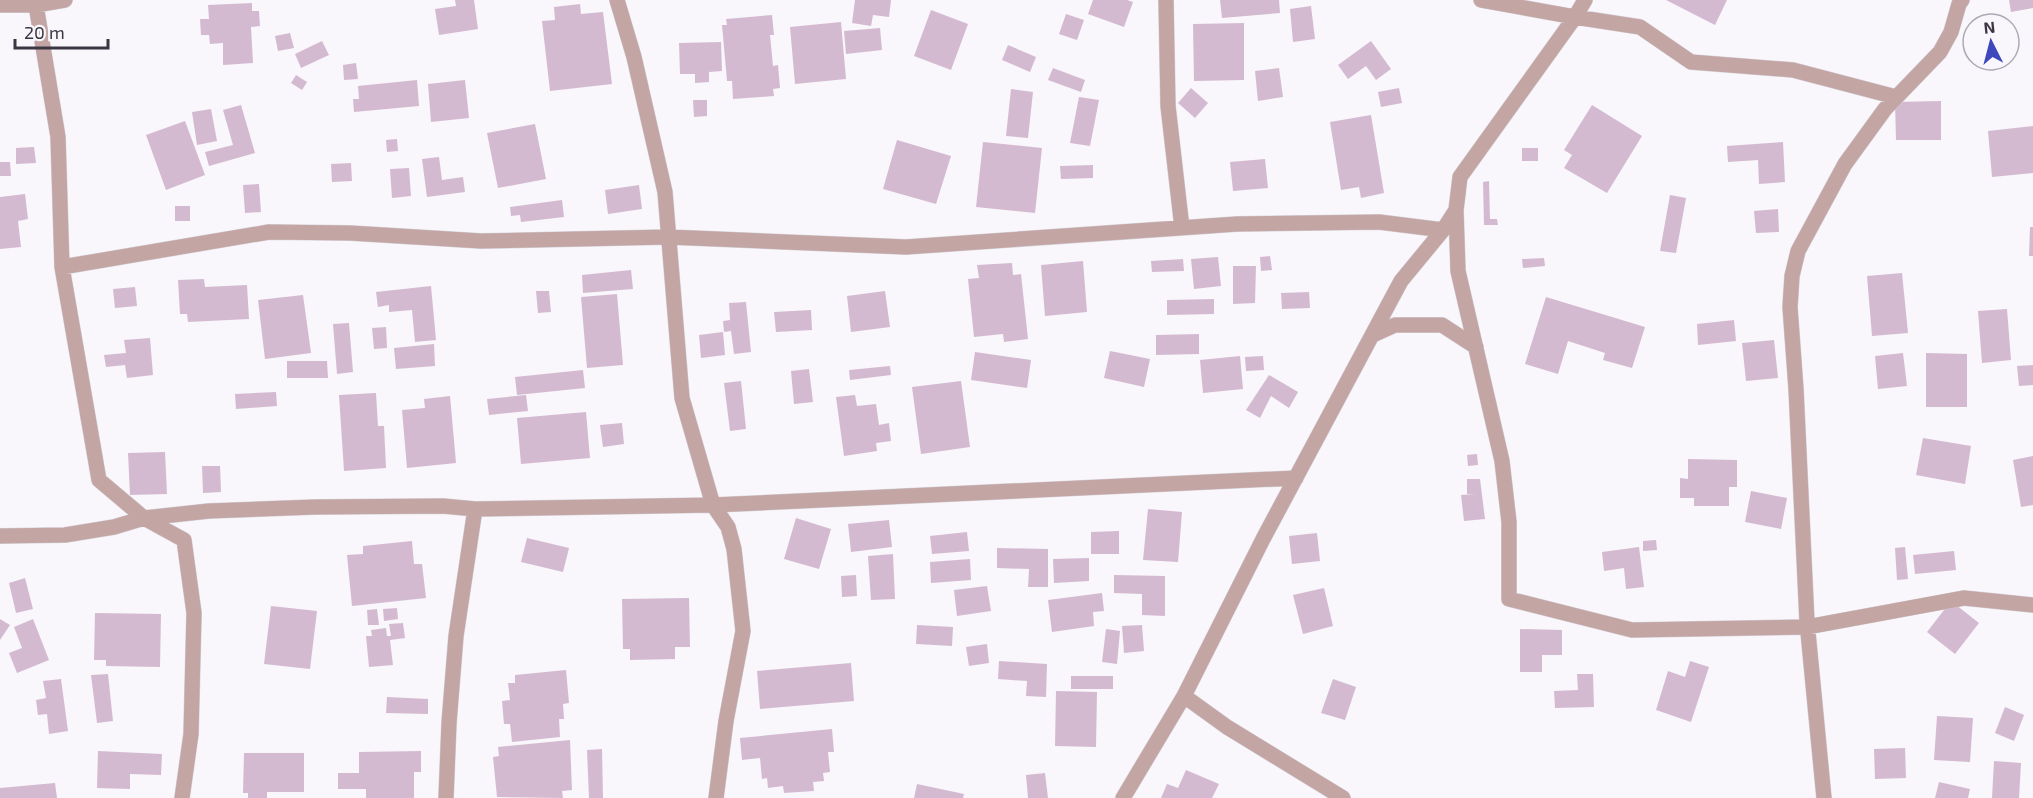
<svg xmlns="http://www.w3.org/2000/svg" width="2033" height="798" viewBox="0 0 2033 798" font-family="'Exo 2',sans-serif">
<rect width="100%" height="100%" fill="#f9f6fc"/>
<path fill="#d4bad1" d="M455 0H474L478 29 439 35 435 9 456 6Z
M855 0H891L889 17 873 15 871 26 852 23Z
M1093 0H1127L1133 2 1124 27 1088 14Z
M1220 0H1279L1280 13 1222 18Z
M1666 0H1727L1715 25Z
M2009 0H2033V8L2011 12Z
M252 3V11H259L260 26 251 27 253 63 223 65V43L210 44 209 35H201L200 19H209L208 5Z
M580 4 581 14 603 12 612 84 550 91 542 21 555 20 554 7Z
M1311 6 1315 39 1293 42 1290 9Z
M931 10 968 24 951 70 914 56Z
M1066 14 1084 20 1077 40 1059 34Z
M772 15 774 35H770L773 66 778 65 780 88 773 89 774 96 733 99 732 81H727L722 25H727L726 19Z
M841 22 846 79 795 84 790 27Z
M1244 23V80L1194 81 1193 24Z
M880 28 882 50 846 54 844 31Z
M290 33 294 48 278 51 275 36Z
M322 41 329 55 301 68 295 54Z
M1371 41 1391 69 1376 80 1366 66 1348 79 1338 65Z
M721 42 722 71 709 72V82L695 83V74H680L679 43Z
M1008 45 1036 57 1030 72 1002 60Z
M356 63 358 79 344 80 343 65Z
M1053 68 1085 80 1081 92 1048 80Z
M1279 68 1283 97 1258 101 1255 71Z
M296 75 307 82 302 90 291 83Z
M417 80 419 106 354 112 353 99H359L358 86Z
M465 80 469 118 431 122 428 84Z
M1191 88 1208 103 1195 118 1178 103Z
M1399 88 1402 103 1381 107 1378 92Z
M1011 89 1033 92 1028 138 1006 136Z
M1079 97 1099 100 1090 146 1070 143Z
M693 100H707V116L694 117Z
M1941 101V140H1896L1895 102Z
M241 105 255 153 209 166 205 152 233 145 223 110Z
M1592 105 1642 136 1607 193 1564 168 1572 155 1564 150Z
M211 109 217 141 197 145 192 112Z
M1371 115 1384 193 1361 198 1359 187 1341 190 1330 122Z
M185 121 205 175 166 190 146 135Z
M535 124 546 179 498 188 487 133Z
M2033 126V173L1992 177 1988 131Z
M397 139 398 151 387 152 386 140Z
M897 140 951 156 936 204 883 189Z
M983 142 1042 148 1035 213 976 207Z
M1783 142 1785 182 1759 184 1758 160 1728 162 1727 146Z
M34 147 36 163 16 164V148Z
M1522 148H1538V161H1522Z
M439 157 442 180 463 177 465 192 427 197 422 159Z
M1265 159 1268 188 1233 191 1230 162Z
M0 162H10L11 176H0Z
M351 163 352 181 332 182 331 164Z
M1093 165V178L1061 179 1060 166Z
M409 168 411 196 392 198 390 169Z
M1489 181 1490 219H1497L1498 225H1484L1483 182Z
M259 184 261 212 245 213 243 185Z
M639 185 642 209 608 214 605 190Z
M25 194 28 219 18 221 21 247 0 249V197Z
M1670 195 1686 198 1676 253 1660 251Z
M562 200 564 217 521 222 520 215 511 216 510 207Z
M175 206H190V221H175Z
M1778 209 1779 232 1756 233 1754 211Z
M2030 227H2033V256H2029Z
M1270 256 1272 270 1261 271 1260 257Z
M1218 257 1221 286 1194 289 1191 259Z
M1544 258 1545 266 1523 268 1522 259Z
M1183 259 1184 271 1152 272 1151 261Z
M1083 261 1087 312 1045 316 1041 265Z
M1012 263 1013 275 1021 274 1028 339 1004 342 1003 334 974 337 968 279 979 278 977 265Z
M1233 266H1256L1255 303 1233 304Z
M631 270 633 289 583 293 582 275Z
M1902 273 1908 333 1872 336 1867 276Z
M204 279 205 287 247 285 249 319 188 322 187 314H180L178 280Z
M431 286 436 340 415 342 412 310 389 312V305L378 307 376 292Z
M135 287 137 306 115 308 113 289Z
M536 291H549L551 312 538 313Z
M885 291 890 327 851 332 847 296Z
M1309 292 1310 308 1282 309 1281 293Z
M617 294 623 365 587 368 581 297Z
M303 295 311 353 265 359 258 300Z
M1546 297 1645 327 1632 368 1603 360 1605 353 1568 341 1558 374 1525 364Z
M1214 299V314L1167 315V300Z
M746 302 751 352 734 354 731 331 724 332 723 321 730 320 729 303Z
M2007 309 2011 360 1982 363 1978 311Z
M811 310 812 330 776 332 774 312Z
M1734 320 1736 341 1698 345 1697 324Z
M349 323 353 372 337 374 333 324Z
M386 327 387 348 374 349 372 328Z
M723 332 725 355 701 358 699 335Z
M1199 334V354L1156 355V335Z
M150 338 153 375 127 378 125 365 106 367 104 355 126 353 124 340Z
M1774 340 1778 378 1746 381 1742 343Z
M434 344 435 366 396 369 394 348Z
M1110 351 1150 359 1144 387 1104 378Z
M975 352 1031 360 1027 388 971 380Z
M1903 353 1907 386 1878 389 1875 356Z
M1926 353 1967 354V407H1926Z
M1240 356 1243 389 1203 393 1200 360Z
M1263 356 1264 370 1246 371 1245 357Z
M287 361H327L328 378H287Z
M2033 365V385L2019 386 2017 366Z
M890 366 891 375 850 380 849 370Z
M809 369 813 402 794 404 791 371Z
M583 370 585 388 517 395 515 377Z
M1269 375 1298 392 1289 408 1271 396 1260 418 1246 410Z
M741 381 746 429 730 431 724 383Z
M961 381 970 447 921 454 912 387Z
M276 392 277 406 236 409 235 394Z
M376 393 378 426H384L386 468 344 471 339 395Z
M526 395 528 411 489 415 487 399Z
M855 395 857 406 876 404 879 425 889 423 891 441 876 443 877 451 844 456 836 397Z
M450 396 456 463 407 468 402 410 425 408 424 399Z
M586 412 590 458 521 464 517 418Z
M622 423 624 444 603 447 600 425Z
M1923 438 1971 446 1965 484 1916 475Z
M165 452 167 494 130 495 128 453Z
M1477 454 1478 465 1468 466 1467 455Z
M2033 456V505L2021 507 2013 460Z
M1688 459 1737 460V487H1729V506H1694V498H1680V478L1688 479Z
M202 466H220L221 492 203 493Z
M1467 479H1480L1485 519 1464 521 1461 495 1475 494H1467Z
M1751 491 1787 498 1781 529 1745 522Z
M1148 509 1182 512 1178 562 1143 560Z
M796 518 831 529 819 569 784 559Z
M889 520 892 547 851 552 848 524Z
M1119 531V554H1091V532Z
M967 532 969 551 932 554 930 536Z
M1317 533 1320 561 1292 564 1289 536Z
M527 538 569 548 563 572 521 562Z
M1656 540 1657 550 1643 551V541Z
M412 541 414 564H422L426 598 352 606 347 555 363 554V546Z
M1639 547 1644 587 1626 589 1624 568 1604 571 1602 552Z
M1905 547 1908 579 1897 580 1895 548Z
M997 548 1048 549V587H1028L1029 569 997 568Z
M1954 551 1956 570 1915 574 1913 555Z
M893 554 895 599 871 600 868 556Z
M1089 558V581L1054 583 1053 559Z
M970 559 971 580 931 583 930 562Z
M856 575 857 596 842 597 841 576Z
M1114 575 1165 576V616L1142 615V594L1114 593Z
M25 578 33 609 16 613 9 583Z
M987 586 991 611 957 616 954 590Z
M1324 588 1333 626 1303 634 1293 595Z
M1102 593 1104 611 1093 612 1094 626 1052 632 1048 600Z
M689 598 690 647H675V659L630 660V649H623L622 599Z
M1951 601 1979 623 1955 654 1927 632Z
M271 606 317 611 310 669 264 664Z
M397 608 398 619 384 621 383 609Z
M377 609 379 625H368L367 610Z
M95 613 161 614 160 667 106 666V660H94Z
M0 619 10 625 0 640Z
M33 619 49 660 17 673 9 653 22 648 14 627Z
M403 623 405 638 390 640 393 665 369 667 366 636H372L371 630 386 628 387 636H391L389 624Z
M917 625 953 627 952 646 916 644Z
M1142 625 1144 651 1124 653 1122 626Z
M1106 629 1120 631 1117 664 1102 662Z
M1520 629 1562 630V655H1542V672H1520Z
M987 644 989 663 969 666 966 647Z
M999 661 1047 664 1046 697 1026 696 1027 681 998 679Z
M1690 661 1709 667 1691 722 1656 710 1668 671 1685 677Z
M851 663 854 701 760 709 757 671Z
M566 670 569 703 563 704 564 719H559L560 737 512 742 510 724H504L502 701 510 700 508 683H515V675Z
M108 674 113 721 97 723 91 675Z
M1577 674H1593L1594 707 1555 708 1554 691 1578 690Z
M1071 676H1113V689H1071Z
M61 679 68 731 49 734 47 714 38 715 36 700 46 698 43 681Z
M1333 679 1356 687 1345 720 1321 713Z
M1056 691 1097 692 1096 747 1055 746Z
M387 697 428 699V714L386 713Z
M2005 707 2024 715 2014 741 1995 733Z
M1937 716 1973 718 1970 762 1934 760Z
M832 729 834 752H828L830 772 823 773 824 781 813 782 814 791 784 793 783 786 768 788 767 778 762 779 760 758 742 760 740 738Z
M570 740 572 790 562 791 563 798 497 797 493 757 499 756 498 747Z
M1905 748 1906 778 1875 779 1874 749Z
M602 749 603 798H589L587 750Z
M98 751 162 754 161 775 130 774V789L97 788Z
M421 751V772H414V798H366V789H338V773H359V752Z
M244 753H304V792H267V798H248V793H243Z
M1994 761 2021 763 2019 798H1992Z
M1186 770 1219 784 1212 798H1161L1167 784 1178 788Z
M1045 773 1048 798H1028L1026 775Z
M1939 782 1970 789 1968 798H1935Z
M55 783 57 798H0V788Z
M917 784 964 794 963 798H914Z"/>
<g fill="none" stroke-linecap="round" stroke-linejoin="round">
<g stroke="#d7d3db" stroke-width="16">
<path id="street" d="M65 0 36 5 58 137 62 267 99 480 144 518 184 540 194 613 191 734 182 798
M617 0 634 57 665 192 682 398 713 505 1296 478
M1166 0 1168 106 1182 228
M1585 0 1575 17 1640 27 1691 62 1793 70 1896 97
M0 5H36L35 0
M1456 210 1458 271 1502 461 1509 522V599L1632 630 1807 627 1964 598 2033 605
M62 267 269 232 350 233 481 241 668 237 906 247 1237 224 1379 222 1443 230
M1373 335 1395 325H1442L1476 347
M0 536 65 535 114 527 144 518 209 511 315 507 443 506 475 509 713 505 728 527 734 549 743 631 726 721 716 798
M1184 696 1227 727 1343 798
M446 798 449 723 456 636 475 509
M1123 798 1184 696 1263 539 1401 281 1443 230 1456 210 1460 177 1575 17 1481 0
M1824 798 1807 622 1796 389 1790 307 1792 276 1798 251 1845 164 1885 109 1940 52 1951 32 1959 4 1962 0"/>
</g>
<use href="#street" stroke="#c3a6a4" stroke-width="15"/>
</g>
<g transform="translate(1991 42) rotate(354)"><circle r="28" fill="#f9f6fc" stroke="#ada9b2" stroke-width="1.5"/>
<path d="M0-4.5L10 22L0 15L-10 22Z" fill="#3e48bc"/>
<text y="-9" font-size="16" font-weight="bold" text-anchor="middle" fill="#3c3642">N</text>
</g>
<path d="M15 39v9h93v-9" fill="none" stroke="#3c3642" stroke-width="3"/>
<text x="24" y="39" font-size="18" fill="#3c3642" stroke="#f9f6fc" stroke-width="4.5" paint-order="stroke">20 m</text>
</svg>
